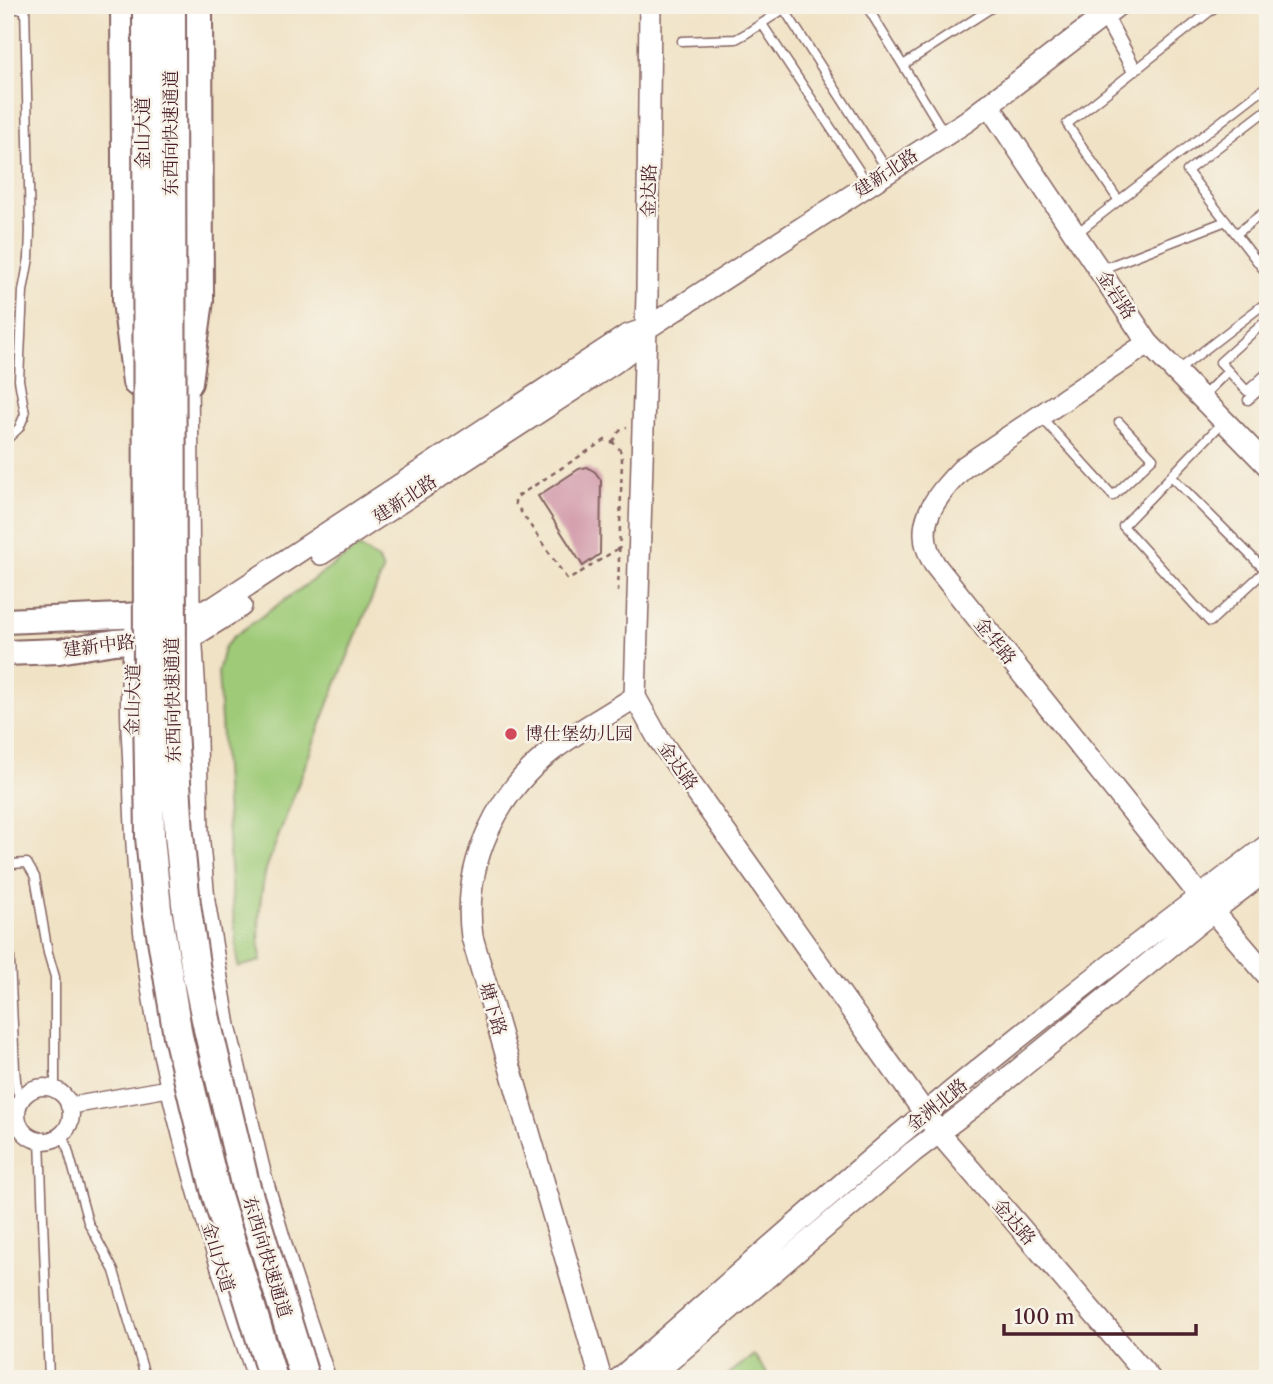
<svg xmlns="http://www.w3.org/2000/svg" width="1273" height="1384" viewBox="0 0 1273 1384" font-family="'Libre Caslon Text','Noto Serif SC',serif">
<rect width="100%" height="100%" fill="#f7f3e8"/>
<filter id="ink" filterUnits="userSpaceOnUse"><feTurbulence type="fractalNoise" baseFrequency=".0143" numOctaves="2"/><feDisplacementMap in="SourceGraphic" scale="14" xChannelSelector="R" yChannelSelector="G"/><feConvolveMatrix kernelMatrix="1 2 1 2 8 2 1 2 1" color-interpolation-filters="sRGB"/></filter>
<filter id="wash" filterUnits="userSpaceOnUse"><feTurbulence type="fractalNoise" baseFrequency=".00686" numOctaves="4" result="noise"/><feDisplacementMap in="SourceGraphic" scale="28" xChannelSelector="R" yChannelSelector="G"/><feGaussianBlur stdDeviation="1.57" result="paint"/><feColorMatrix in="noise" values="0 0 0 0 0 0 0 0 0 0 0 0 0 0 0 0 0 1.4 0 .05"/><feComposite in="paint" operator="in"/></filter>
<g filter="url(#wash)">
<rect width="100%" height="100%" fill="#f0e2c5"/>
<path fill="#9fcb78" stroke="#747552" stroke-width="2" d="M359 547 379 561 383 571 333 692 266 869C259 900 257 930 261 961L238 967 232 900 218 672 224 648 233 637Z
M754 1355 771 1379H722Z"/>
<g id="blocks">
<path fill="#cf93a6" d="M587 467 595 472 601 480 600 554 583 566 538 496 579 469Z"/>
</g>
</g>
<g filter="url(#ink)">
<use href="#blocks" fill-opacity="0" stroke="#846361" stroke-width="2"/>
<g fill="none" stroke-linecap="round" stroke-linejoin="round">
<g stroke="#846361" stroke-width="11">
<path id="lane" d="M866 5 945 134
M784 9 888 171
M1109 16 1137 69
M1102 18 1132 72
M762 24 868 184
M682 41 736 39 747 33 790 5
M903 65 996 5
M1268 109 1187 171 1267 274 1268 273
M1119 201 1067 124 1218 5
M1077 233 1268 85
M1236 234 1268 209
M1102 269 1226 221
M1268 319 1220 362 1247 391 1268 372
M1176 372 1268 301
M1203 396 1228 371
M1248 400 1268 383
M1042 418 1113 496 1153 458 1119 422
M1223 422 1123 526 1210 622 1268 568
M5 441 19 428 25 414 19 380 23 291 29 258 30 231 25 5
M1171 476 1265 570
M21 1100 17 1091 15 1069 6 874 11 864 27 863 35 877 48 953 55 977V1090
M63 1132 88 1222 114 1271 146 1379
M40 1140 49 1379"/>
</g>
<g stroke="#846361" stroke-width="19">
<path id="street" d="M5 5H19
M17 1114a27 27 0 1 1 54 0a27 27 0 1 1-54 0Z
M69 1106 171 1088"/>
</g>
<g stroke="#846361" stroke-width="24">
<path id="secondary" d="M650 5 647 294 635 697 658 738 939 1133 1150 1379
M988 104 1148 343 1268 466
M1148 343 964 467C936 496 910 525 935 565L1200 896 1268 976
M187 368 189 599 195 695 198 832 204 901 225 1026 261 1177 288 1268 325 1379
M321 554 614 363 627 353 644 331
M190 613 213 608 626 336 646 329 967 121 1118 5
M136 627C134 646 133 665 132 685 130 713 133 741 134 769 136 877 147 985 172 1090 195 1188 226 1284 259 1379
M192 637 241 606
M601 1379 472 937C462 864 496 793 554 749 579 730 608 715 635 697
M619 1379C712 1298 804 1216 898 1136 1018 1035 1143 939 1268 845
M648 1379 913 1152 975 1105 1212 912 1268 869"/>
</g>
<g stroke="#846361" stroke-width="28">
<path id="primary" d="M5 621 190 613
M5 653 59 651 115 642 192 637"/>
</g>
<g stroke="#846361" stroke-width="32">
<path id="highway" d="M125 5 127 301 137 382
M188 382 199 300 198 5"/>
</g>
<path stroke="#846361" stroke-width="2.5" stroke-dasharray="5 5" stroke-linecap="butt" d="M613 442C616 436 620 428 627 427
M618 592 622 459C621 448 617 443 605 440L515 498V503L567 579H570L619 548"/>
<use href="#lane" stroke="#fff" stroke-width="8"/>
<use href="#street" stroke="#fff" stroke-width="16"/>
<use href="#secondary" stroke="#fff" stroke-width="21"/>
<use href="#primary" stroke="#fff" stroke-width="24"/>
<use href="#highway" stroke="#fff" stroke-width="28"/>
<g stroke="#846361" stroke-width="32" stroke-linecap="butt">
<path id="highway-bridge" d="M147 5 148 709 150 837 157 909 178 1036 216 1193 273 1379
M171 5 172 711 179 834 186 904 196 971 208 1029 245 1184 305 1379"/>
</g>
<use href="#highway-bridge" stroke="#fff" stroke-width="28"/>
</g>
</g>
<circle fill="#d1495b" stroke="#f7f3e8" stroke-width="2.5" cx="511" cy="734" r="7"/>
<g text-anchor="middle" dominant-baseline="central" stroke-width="5" stroke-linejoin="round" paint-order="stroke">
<g font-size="18" fill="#4a1f2b" stroke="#f7f3e8">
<text transform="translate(143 133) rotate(-90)">金山大道</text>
<text transform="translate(171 133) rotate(-90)">东西向快速通道</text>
<text transform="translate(886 173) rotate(-33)">建新北路</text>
<text transform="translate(649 191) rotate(-89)">金达路</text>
<text transform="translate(1116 295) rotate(56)">金岩路</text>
<text transform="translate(405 499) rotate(-33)">建新北路</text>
<text transform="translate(995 641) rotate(51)">金华路</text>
<text transform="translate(99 646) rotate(-7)">建新中路</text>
<text transform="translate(133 700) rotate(-89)">金山大道</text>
<text transform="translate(173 700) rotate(-91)">东西向快速通道</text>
<text transform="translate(678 766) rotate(55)">金达路</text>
<text transform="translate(493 1009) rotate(74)">塘下路</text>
<text transform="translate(937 1105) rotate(-39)">金洲北路</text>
<text transform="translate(1014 1222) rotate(49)">金达路</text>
<text transform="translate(218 1257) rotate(73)">金山大道</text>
<text transform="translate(267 1257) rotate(73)">东西向快速通道</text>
</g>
<g font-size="18" fill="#4a1f2b" stroke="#f7f3e8" text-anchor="start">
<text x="525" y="734">博仕堡幼儿园</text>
</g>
</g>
<rect width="1273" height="1384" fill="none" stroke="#f7f3e8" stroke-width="28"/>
<path d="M1004 1324v10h192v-10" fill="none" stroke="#4a1f2b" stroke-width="3.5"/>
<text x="1014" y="1324" font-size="21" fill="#4a1f2b" stroke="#f7f3e8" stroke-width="5" paint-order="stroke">100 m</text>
</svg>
